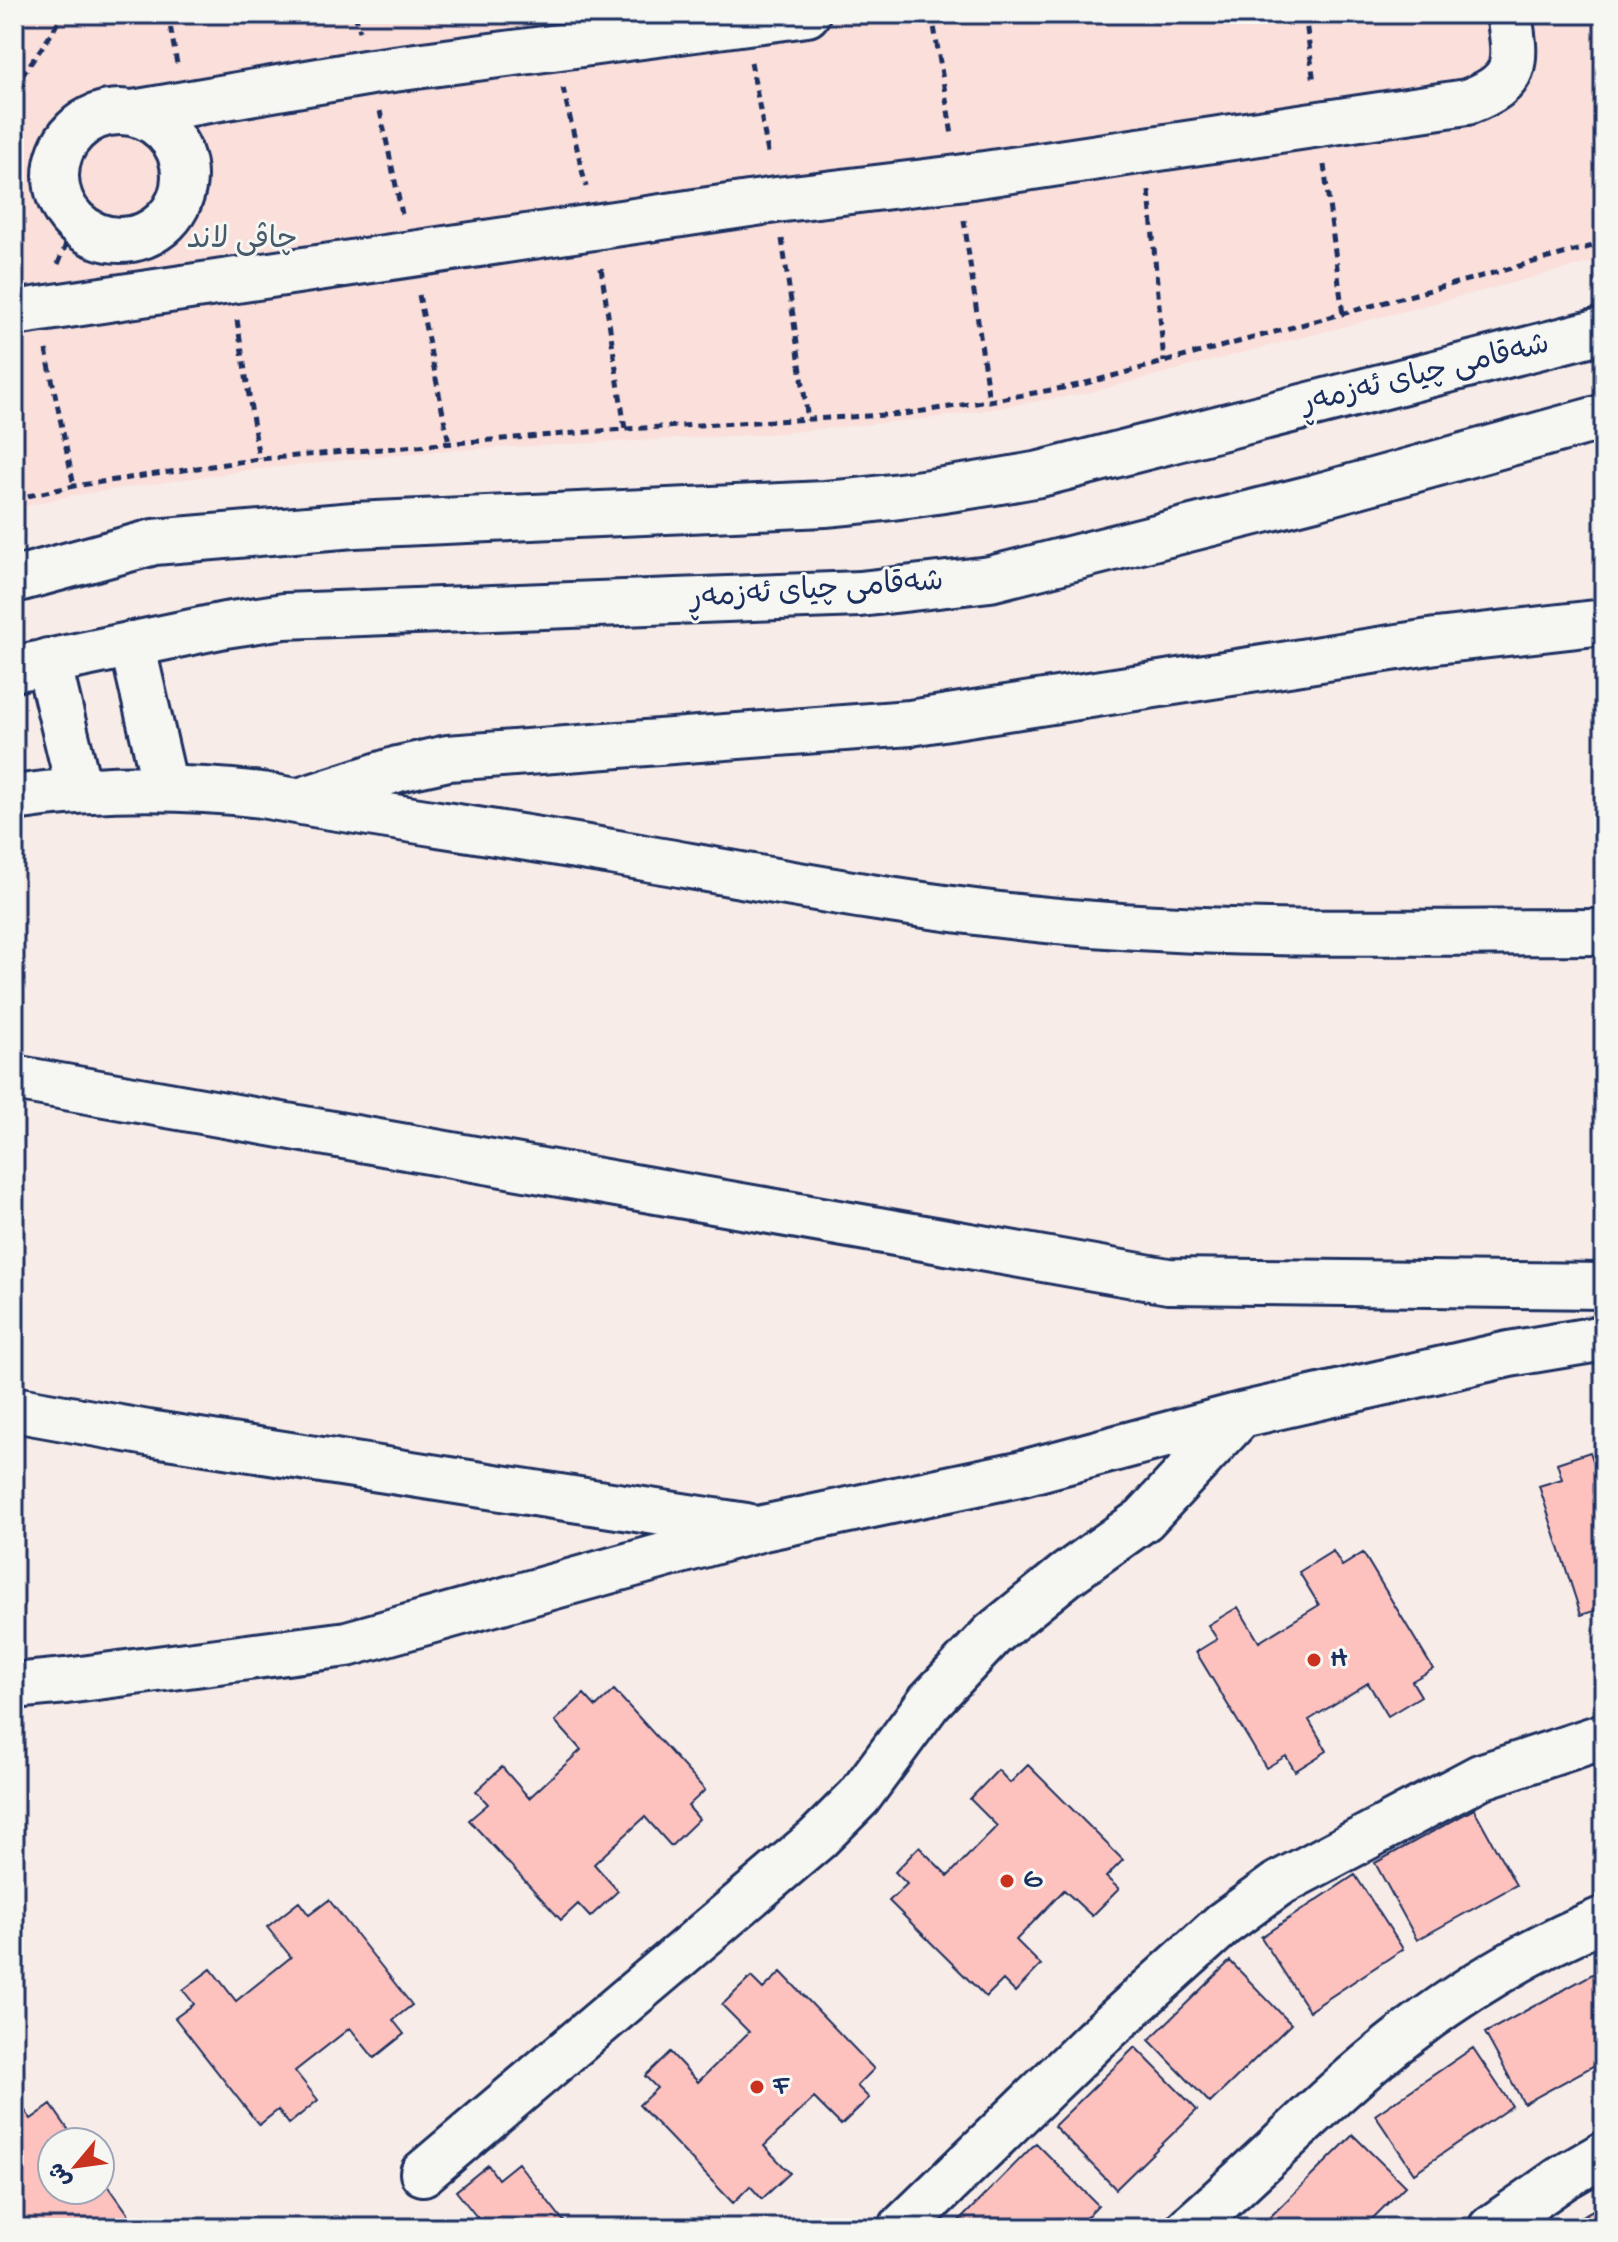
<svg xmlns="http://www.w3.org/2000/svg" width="1618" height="2242" viewBox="0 0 1618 2242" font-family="'Gochi Hand','Playpen Sans Arabic',sans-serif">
<rect width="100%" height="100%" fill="#f8ece8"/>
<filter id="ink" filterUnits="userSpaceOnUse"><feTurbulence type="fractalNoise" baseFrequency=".0125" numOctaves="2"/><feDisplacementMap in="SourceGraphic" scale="16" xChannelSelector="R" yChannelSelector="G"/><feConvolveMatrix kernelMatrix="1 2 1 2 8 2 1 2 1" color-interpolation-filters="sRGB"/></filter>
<g filter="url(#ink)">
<path fill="#fadfdb" d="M14 14H1604V259L1087 393 943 417 770 434 437 451 249 470 69 496 14 509Z"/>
<path fill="#fec2be" stroke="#1b2f5e" stroke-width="2" d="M1590 1452 1604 1490V1608L1581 1615 1539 1486 1562 1479 1557 1463Z
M1333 1551 1342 1566 1363 1553 1433 1669 1412 1681 1421 1696 1388 1716 1368 1683 1309 1720 1327 1751 1295 1771 1286 1756 1266 1768 1196 1652 1217 1639 1208 1625 1238 1607 1259 1642 1319 1605 1299 1572Z
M614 1690 705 1790 688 1806 699 1819 671 1846 645 1817 594 1864 618 1891 590 1917 578 1904 561 1920 469 1820 488 1804 476 1791 502 1767 529 1798 581 1750 555 1721 584 1694 596 1707Z
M1028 1765 1123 1860 1106 1877 1119 1889 1092 1916 1064 1890 1016 1940 1041 1965 1015 1992 1003 1980 986 1997 889 1901 907 1884 895 1872 919 1847 948 1876 997 1826 970 1799 998 1770 1010 1783Z
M1474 1809 1516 1885 1417 1940 1375 1863Z
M1355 1875 1403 1949 1309 2011 1261 1937Z
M329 1900 412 2005 393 2020 404 2034 374 2058 350 2028 295 2071 318 2100 289 2124 278 2110 259 2125 175 2018 194 2004 183 1990 211 1969 236 2001 291 1957 267 1927 299 1902 309 1915Z
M1230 1961 1291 2024 1210 2103 1149 2040Z
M781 1972 874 2069 857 2086 869 2098 841 2125 814 2098 764 2146 790 2173 762 2199 750 2186 733 2203 639 2105 657 2088 645 2076 670 2052 698 2082 749 2032 722 2005 751 1977 763 1989Z
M1596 1972 1604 1986V2060L1524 2104 1485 2033Z
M1135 2047 1197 2110 1116 2189 1054 2126Z
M1473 2048 1512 2106 1414 2173 1375 2115Z
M21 2105 31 2119 51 2105 77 2142H52V2190H100V2174L129 2215 110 2228H14V2110Z
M1353 2135 1405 2186 1363 2228H1272L1265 2222Z
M1036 2143 1098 2205 1076 2228H961L956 2224Z
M518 2163 569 2228H471L480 2221 456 2191 488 2165 498 2179Z
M1604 2204V2228H1560Z"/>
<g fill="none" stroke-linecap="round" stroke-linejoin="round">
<g stroke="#1b2f5e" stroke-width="50">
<path id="street" d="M56 176a64 64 0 1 1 128 0a64 64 0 1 1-128 0Z
M133 113 371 72 807 14
M14 313 776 200 958 178 1467 102C1519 82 1517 64 1509 14
M132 644 165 787
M48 661 79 789
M14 798C97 786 177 785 261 795 379 816 498 832 617 853 760 878 902 906 1047 920 1232 938 1418 932 1604 932
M305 799 398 769 448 758 910 723 1436 641 1604 622
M14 1078 1168 1281 1604 1286
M14 1409 148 1433 746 1526
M14 1686 66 1681 347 1644 763 1528 1019 1474 1241 1415 1509 1354 1604 1338
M423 2173 817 1839 859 1797 929 1702 993 1634 1066 1575 1144 1519 1241 1415
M901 2228 1096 2039 1223 1924 1278 1884 1480 1777 1604 1736
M1189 2228C1263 2164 1331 2091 1409 2032 1469 1986 1534 1948 1604 1919
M1491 2228 1561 2179 1604 2154"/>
</g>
<g stroke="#1b2f5e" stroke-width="50">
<path id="secondary" d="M14 580 154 542 354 525 825 504C897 498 968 487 1040 474L1604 330
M14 669 225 625 284 616 860 594 990 579 1315 497 1604 417"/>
</g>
<path stroke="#1b2f5e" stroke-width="5" stroke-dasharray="8 6" stroke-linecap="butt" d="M168 14 177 64
M355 14 360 31
M932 14 952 135
M1305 14 1314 83
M751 62 769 158
M14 87 52 33 62 14
M563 88 586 187
M380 111 402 214
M1324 165 1343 315
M1149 191 1164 362
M964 220 989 401
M782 239 808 420
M58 264 75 222
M601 268 625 429
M419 295 449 443
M237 320 259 459
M46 350 74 486
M14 499 74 486 259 459 625 429 903 414 989 401 1079 385 1604 243"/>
<use href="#street" stroke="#f6f6f2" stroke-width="44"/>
<use href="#secondary" stroke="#f6f6f2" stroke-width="44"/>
</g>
</g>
<g fill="#c8321e" stroke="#f6f6f2" stroke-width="3">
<circle cx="1314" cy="1660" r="8"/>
<circle cx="1007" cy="1881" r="8"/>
<circle cx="757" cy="2087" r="8"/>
</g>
<g text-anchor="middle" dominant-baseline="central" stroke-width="6" stroke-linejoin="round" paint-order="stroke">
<g font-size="30" fill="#475b6b" stroke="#f6f6f2">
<text x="242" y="241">چاڤی لاند</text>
</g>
<g font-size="30" fill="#1b2f5e" stroke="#f6f6f2">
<text transform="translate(1426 376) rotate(-14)">شەقامی چیای ئەزمەڕ</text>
<text transform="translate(817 592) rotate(-4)">شەقامی چیای ئەزمەڕ</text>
</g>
<g font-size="30" fill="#1b2f5e" stroke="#f6f6f2" text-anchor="start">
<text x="1330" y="1660">H</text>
<text x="1023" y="1881">G</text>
<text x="773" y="2087">F</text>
</g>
</g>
<rect width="1618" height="2242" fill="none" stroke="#f6f6f2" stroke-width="48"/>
<rect x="24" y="24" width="1570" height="2194" fill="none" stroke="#1b2f5e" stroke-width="3" filter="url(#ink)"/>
<g transform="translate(76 2166) rotate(241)"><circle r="38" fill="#f6f6f2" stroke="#9ea6b7" stroke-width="2"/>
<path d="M0-6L14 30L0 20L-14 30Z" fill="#c8321e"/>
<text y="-12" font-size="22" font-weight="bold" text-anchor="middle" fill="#1b2f5e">ش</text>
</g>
</svg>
